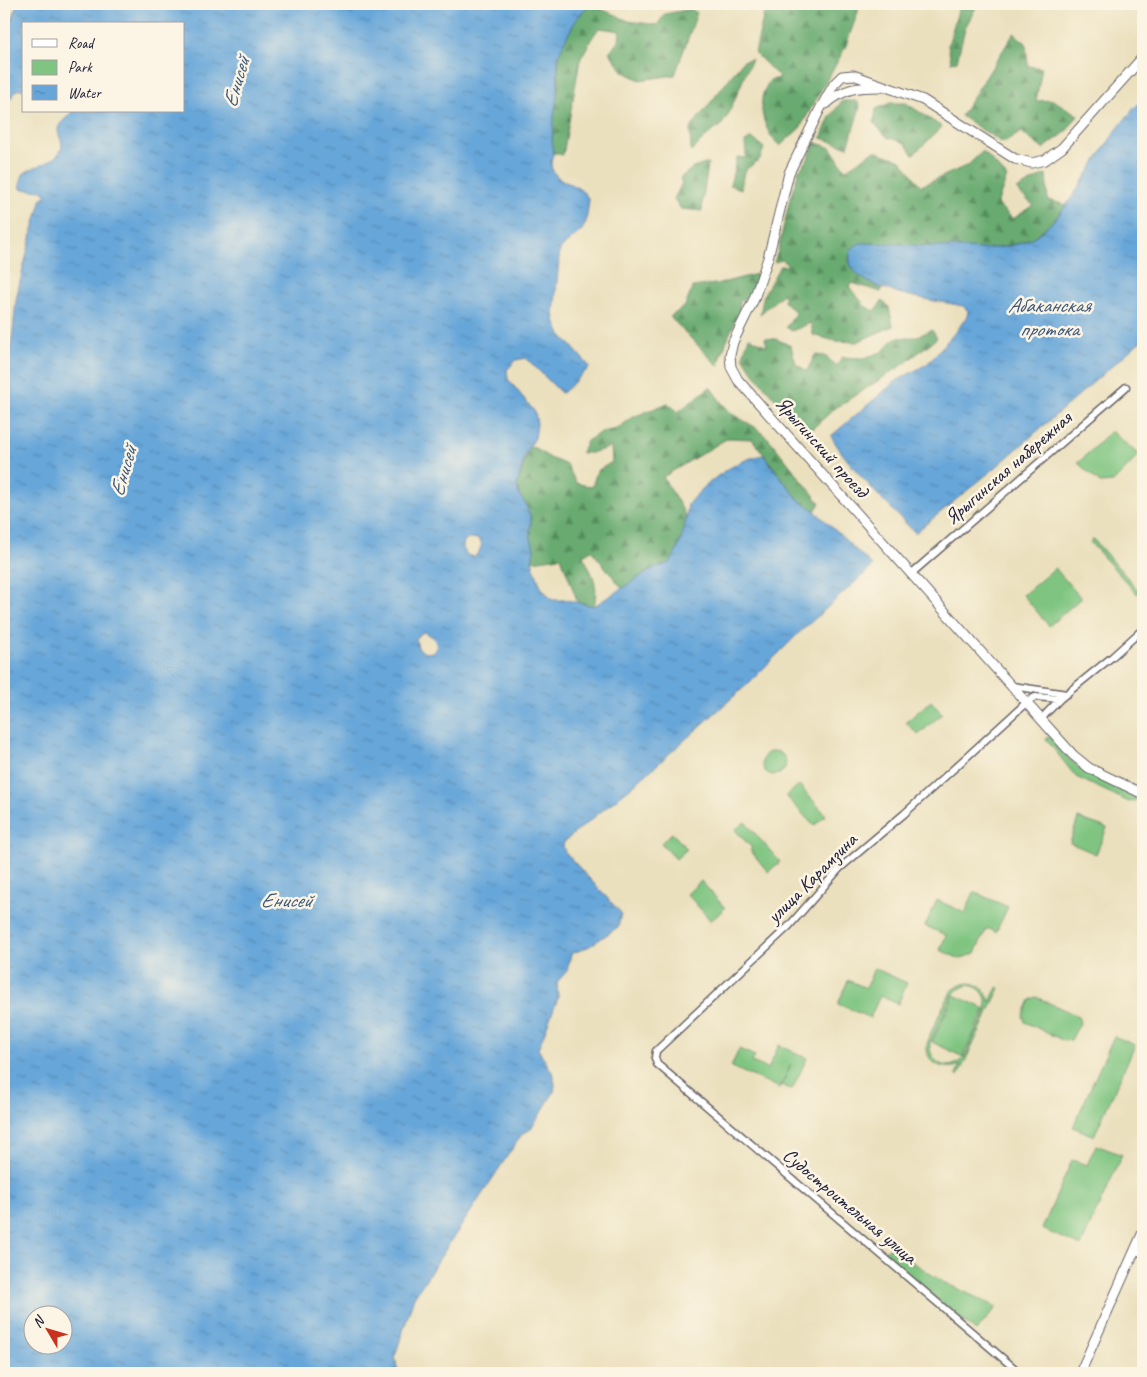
<svg xmlns="http://www.w3.org/2000/svg" width="1147" height="1377" viewBox="0 0 1147 1377" font-family="Caveat,sans-serif">
<defs>
<pattern id="forest-firs" width="22" height="20" patternUnits="userSpaceOnUse" patternTransform="scale(1.25)"><rect width="22" height="20" fill="#67aa6f"/><path d="M5 1l3.5 6h-7zM16 11l3.5 6h-7z" fill="#548a5c"/></pattern>
<pattern id="water-ripples" width="26" height="14" patternUnits="userSpaceOnUse" patternTransform="scale(1.25)"><rect width="26" height="14" fill="#66a6d9"/><path d="M2 4q2-2 4 0t4 0M15 11q2-2 4 0t4 0" fill="none" stroke="#5487b1"/></pattern>
</defs>
<rect width="100%" height="100%" fill="#fcf5e5"/>
<filter id="ink" filterUnits="userSpaceOnUse"><feTurbulence type="fractalNoise" baseFrequency=".02" numOctaves="2"/><feDisplacementMap in="SourceGraphic" scale="10" xChannelSelector="R" yChannelSelector="G"/><feConvolveMatrix kernelMatrix="1 2 1 2 8 2 1 2 1" color-interpolation-filters="sRGB"/></filter>
<filter id="wash" filterUnits="userSpaceOnUse"><feTurbulence type="fractalNoise" baseFrequency=".0096" numOctaves="4" result="noise"/><feDisplacementMap in="SourceGraphic" scale="20" xChannelSelector="R" yChannelSelector="G"/><feGaussianBlur stdDeviation="1.12" result="paint"/><feColorMatrix in="noise" values="0 0 0 0 0 0 0 0 0 0 0 0 0 0 0 0 0 1.4 0 .05"/><feComposite in="paint" operator="in"/></filter>
<g filter="url(#wash)">
<rect width="100%" height="100%" fill="#ebe0bd"/>
<path fill="#7fc581" stroke="#50745e" fill-rule="evenodd" d="M1111 431 1139 455 1113 482 1100 483 1078 463Z
M1093 539 1140 592 1137 594 1090 542Z
M1055 568 1081 598 1049 626 1023 595Z
M931 701 942 714 918 735 906 722Z
M1050 736 1067 757 1081 769 1140 799 1129 802 1076 777 1046 739Z
M762 763a12 12 0 1 1 24 0a12 12 0 1 1-24 0Z
M799 785 826 815 814 826 786 796Z
M1078 818 1107 828 1096 854 1070 843Z
M745 822 780 862 768 872 750 850 752 848 735 830Z
M672 833 687 849 676 859 661 843Z
M701 881 725 908 711 921 687 894Z
M974 892 1008 907 996 932 987 928 975 953 960 959 940 950 946 935 925 926 937 900 965 913Z
M874 968 907 983 898 1004 880 996 870 1018 838 1004 848 980 866 988Z
M969 983C981 984 987 991 990 1002L997 987 1000 988 958 1076 956 1074 960 1065C945 1072 925 1064 927 1045 928 1037 948 994 954 989 959 985 963 984 969 983ZM965 986C971 985 977 986 982 992 994 1005 979 1025 973 1038 970 1045 967 1056 960 1061 946 1073 928 1060 930 1043L952 996 957 990Z
M954 995 985 1009 963 1057 932 1042Z
M1036 997 1078 1016 1080 1023 1071 1040 1064 1041 1025 1022 1023 1016 1030 1000Z
M1114 1036 1135 1045 1094 1136 1073 1127Z
M779 1045 807 1058 792 1090 782 1085 791 1064 780 1088 731 1067 739 1049 755 1056 752 1062 768 1069Z
M1096 1145 1122 1155 1081 1246 1042 1229 1072 1160 1087 1165Z
M889 1247 943 1282 997 1307 976 1331 883 1255Z"/>
<path fill="url(#forest-firs)" stroke="#465" d="M766 4H858V12L845 48 800 128 780 146C767 135 760 116 762 99 762 93 767 85 770 80L780 78 755 53Z
M960 4H978L965 28 957 61 951 62 948 45Z
M588 7 601 9 629 21 657 25 665 14 691 9 697 13 675 75 640 80 624 72 609 52 619 41 620 31 599 28 592 38 580 60 563 155 553 153 552 144 554 115 559 85 558 70 560 49 577 18Z
M1014 33 1026 43 1028 66 1042 68 1036 101 1053 100 1078 115 1066 132 1043 149 1021 132 1006 142H1001L961 116Z
M752 59 728 115 721 126 710 133 691 152 690 130 693 125 743 61Z
M842 101H857L860 107 848 147 821 138 830 117Z
M890 103H906L942 127 913 155 905 143 887 137 874 123 876 109Z
M752 138 764 148 760 159 744 171 741 189 730 185 737 157 746 158 745 142Z
M815 142 831 148 845 170 874 151 901 160 921 186 968 165 983 151 1007 177 997 204 1013 219 1033 205 1016 190 1046 174 1048 200 1067 205 1050 224 1032 238 1010 246 987 249 861 243C858 245 854 247 852 250 839 267 871 284 882 289L881 292 852 283 849 286C853 294 861 298 864 306L875 311 882 301 889 307 893 326 857 342 835 341 813 335 811 323 792 331 786 327 796 312 784 302V293L760 314 764 294 780 266H788L783 260 774 262 778 251 789 203 799 170 807 161Z
M708 163C707 179 702 195 702 211L681 209 674 199 682 183 680 178 693 168Z
M757 274 751 295 740 301 739 313 727 340 718 366 670 317 685 306 693 287 721 283Z
M932 330 937 338 904 364 834 409 810 431C790 416 754 378 743 356L749 337 767 346 765 338 776 339 791 346 796 364 807 371 815 355 825 356 837 366 842 357 863 358 882 352 895 338 915 337Z
M710 387 722 403 732 414 755 427 769 439 820 503 815 511 798 499 752 439 728 438 663 477C668 486 685 511 686 519 688 534 677 550 670 563L654 568 622 588 591 550 583 556C593 575 599 584 594 606L578 603 561 557 532 561 534 549 530 535 531 518 525 503 519 495 517 485 529 447 535 448 550 458 567 465 576 483 592 487 597 471 612 462 611 447 591 453H581L587 441 601 432 617 429 633 417 668 403 678 412Z"/>
<path fill="url(#water-ripples)" stroke="#44648a" fill-rule="evenodd" d="M14 4H607L601 9C596 8 590 6 586 8 578 13 560 48 558 58 557 71 559 83 557 96 555 110 553 124 552 138 552 143 553 149 553 154 552 159 550 163 552 169 558 185 581 182 589 200L586 222 582 230 560 249 554 313 555 321 560 333 590 367 564 392 561 393 526 358 516 360 507 370 508 379 535 412 537 424 535 438 526 452 517 485 519 495 525 503 531 518 530 535 534 549 532 561 535 571 541 587 552 600H567L594 606 654 568 670 563C683 541 685 528 688 504 707 482 734 460 763 455L798 499 815 511 873 566 799 633 750 682 641 779 565 841 563 845 565 852 621 913 618 927 590 946 571 954 567 971 557 982 558 998 538 1049 552 1072 555 1084 554 1092 531 1129 522 1134 414 1297 395 1356 398 1373H4V370C14 347 13 319 17 295 24 262 33 230 42 198L47 196 43 191 21 189 20 184 23 174C33 166 63 161 62 144 61 138 56 132 59 126 62 120 69 117 72 111H184V24H24V89L17 90 4 107V36L13 18 16 8ZM470 538 478 539 482 544 479 552 474 557 467 555 463 548 464 541ZM423 632C432 635 441 643 434 652L425 653 418 648 416 638ZM32 1314H62V1344H32Z
M1143 99V339L995 468 915 533C888 504 851 471 831 436L896 381 927 364 958 329 967 316 968 311 963 306C940 301 845 291 850 256 850 249 855 245 861 243 888 243 915 245 941 247 971 248 1004 253 1032 238 1051 227 1066 207 1078 188 1099 158 1116 125 1143 99Z"/>
</g>
<g filter="url(#ink)">
<g fill="none" stroke-linecap="round" stroke-linejoin="round">
<g stroke="#686468" stroke-width="9">
<path id="minor" d="M912 573 1126 387
M1012 686 1067 694
M1042 718 1060 699 1112 657 1143 629
M1135 1250 1143 1254
M1020 1373 657 1064 655 1058 656 1051 789 926 840 868 904 814 1027 702 1035 697 1060 699"/>
</g>
<g stroke="#686468" stroke-width="11">
<path id="secondary" d="M1143 57 1062 148 1045 160 1032 163 1015 159 923 100 853 75 842 76 834 84 820 109 789 173 768 258 754 299 733 342 730 355 731 367 738 380 1073 755 1089 768 1143 794
M826 104C845 88 856 87 880 87
M1080 1373 1143 1232"/>
</g>
<use href="#minor" stroke="#fff" stroke-width="6"/>
<use href="#secondary" stroke="#fff" stroke-width="9"/>
</g>
</g>
<g text-anchor="middle" dominant-baseline="central" stroke-width="5" stroke-linejoin="round" paint-order="stroke">
<g font-size="20" fill="#22223b" stroke="#fcf5e5">
<text transform="translate(822 447) rotate(48)">Ярыгинский проезд</text>
<text transform="translate(1008 468) rotate(-41)">Ярыгинская набережная</text>
<text transform="translate(812 878) rotate(-45)">улица Карамзина</text>
<text transform="translate(850 1206) rotate(40)">Судостроительная улица</text>
</g>
<g font-size="21" font-style="italic" fill="#3d577a" stroke="#fcf5e5">
<text transform="translate(236 82) rotate(-74)">Енисей</text>
<text x="1049" y="305">Абаканская<tspan x="1049" dy="24">протока</tspan></text>
<text transform="translate(123 471) rotate(-74)">Енисей</text>
<text x="286" y="900">Енисей</text>
</g>
</g>
<rect width="1147" height="1377" fill="none" stroke="#fcf5e5" stroke-width="20"/>
<rect x="22" y="22" width="162" height="90" fill="#fcf5e5" stroke="#a5a1a1"/>
<rect x="32" y="39" width="25" height="8" fill="#ffffff" stroke="#a5a1a1"/>
<text x="68" y="48" font-size="15" fill="#22223b">Road</text>
<rect x="32" y="60" width="25" height="15" fill="#7fc581" stroke="#a5a1a1"/>
<text x="68" y="72" font-size="15" fill="#22223b">Park</text>
<rect x="32" y="85" width="25" height="15" fill="url(#water-ripples)" stroke="#a5a1a1"/>
<text x="68" y="98" font-size="15" fill="#22223b">Water</text>
<g transform="translate(48 1330) rotate(308)"><circle r="24" fill="#fcf5e5" stroke="#a5a1a1"/>
<path d="M0-4L9 19L0 12L-9 19Z" fill="#c8321e"/>
<text y="-8" font-size="14" font-weight="bold" text-anchor="middle" fill="#22223b">N</text>
</g>
</svg>
